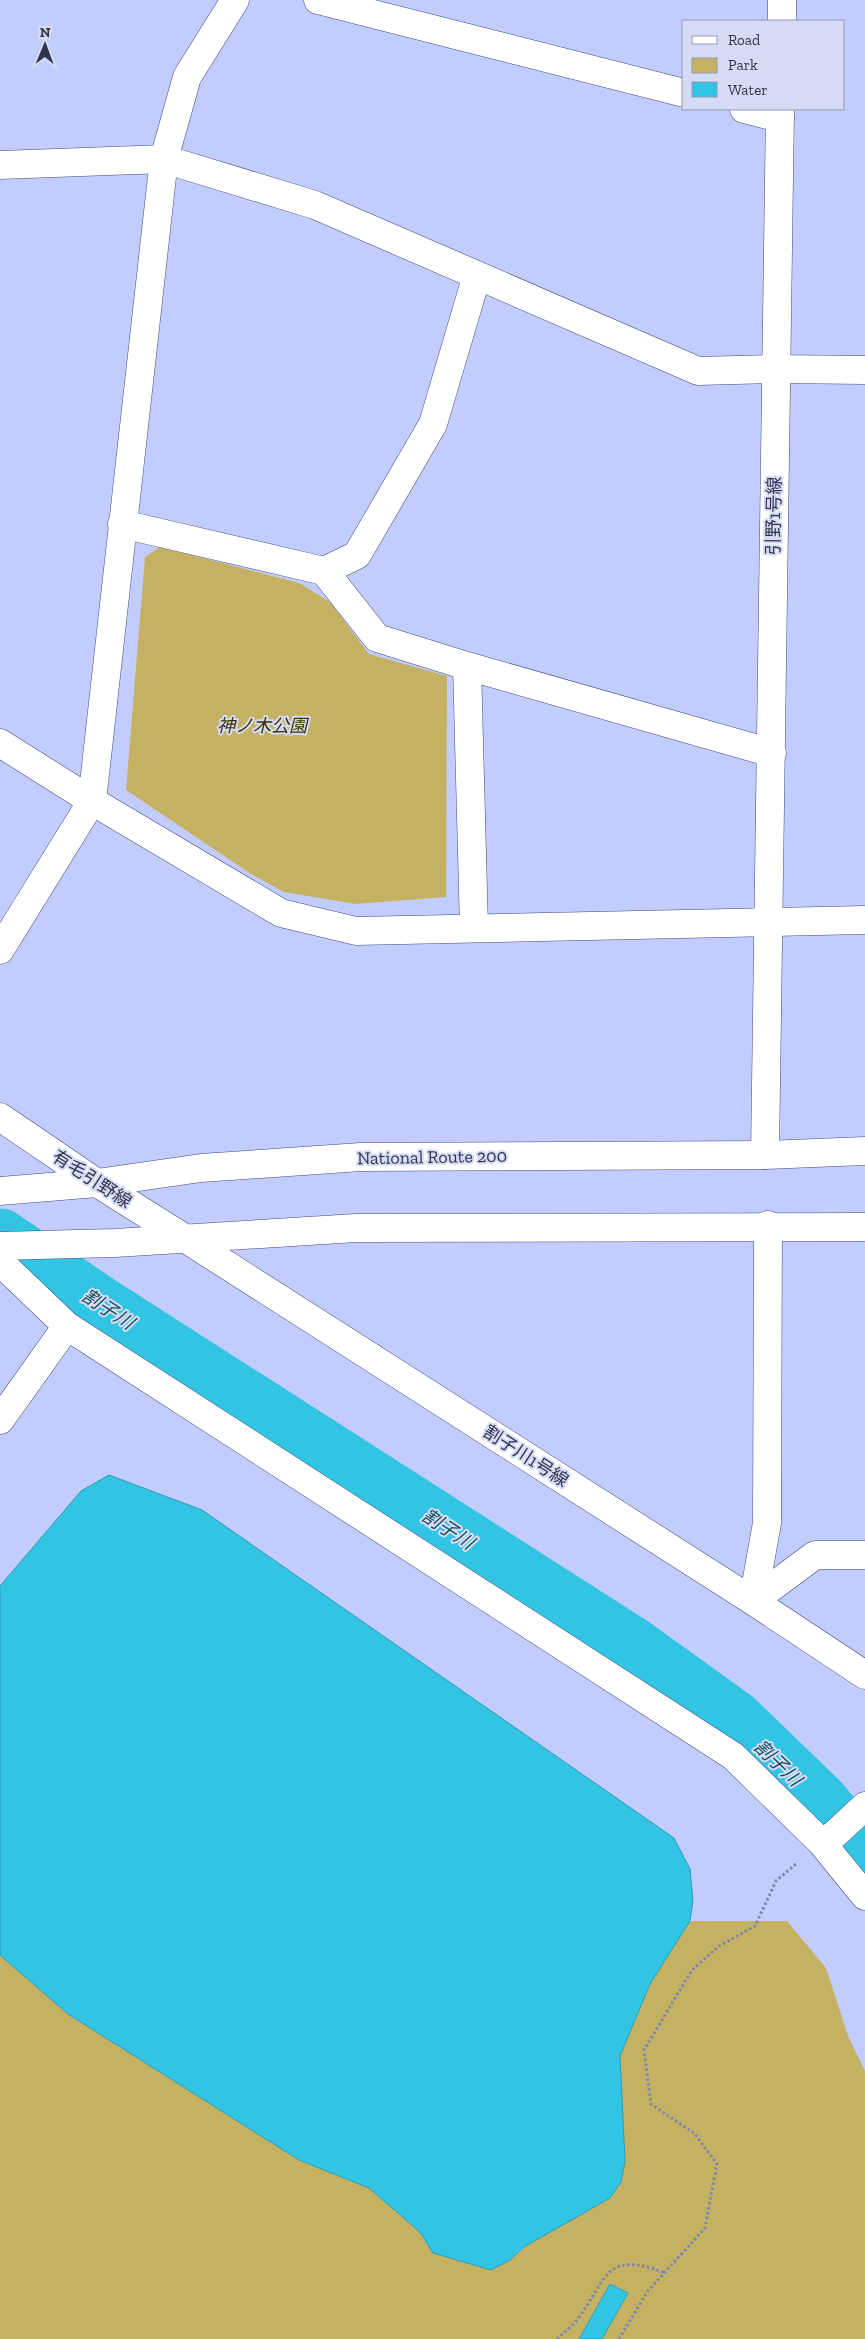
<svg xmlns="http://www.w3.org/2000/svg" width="865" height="2339" viewBox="0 0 865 2339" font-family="'Zilla Slab','Noto Sans JP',serif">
<rect width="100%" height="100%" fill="#c2ccfd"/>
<path fill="#c5b162" d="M160 547 299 583 330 602 369 654 447 676 446 897 355 904 284 892 251 874 126 790 145 557Z
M690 1921H787L826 1968 848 2036 865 2071V2339H602L627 2293 611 2284 579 2339H0V1955L68 2014 299 2160 369 2188 420 2232 433 2253 510 2260 625 2161 620 2056 650 1984Z"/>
<path fill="#32c5e3" stroke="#319ab6" d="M109 1475 202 1510 674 1838 690 1869 693 1901 690 1921 650 1984 620 2056 625 2161 621 2182 610 2198 524 2247 510 2260 491 2270 433 2253 420 2232 369 2188 299 2160 68 2014 0 1955V1586L81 1491Z
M610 2284 628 2293 602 2339H579Z"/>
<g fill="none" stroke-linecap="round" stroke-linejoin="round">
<path stroke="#32c5e3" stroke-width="61" d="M0 1239 102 1308 633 1648 733 1720 819 1803 865 1858"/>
<g stroke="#424a7f" stroke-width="29">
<path id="street" d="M318 0 684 93
M744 109 780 118
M0 165 164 159 315 205 698 371 776 369 865 370
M122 524 324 571 377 638 467 666 772 753
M324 571 357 555 433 424 477 275
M467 666 474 928
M0 743 92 801 281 913 356 931 865 920
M0 950 92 801 164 159 187 77 235 0
M0 1262 67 1326 733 1756 822 1843 865 1896
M0 1420 67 1326
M753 1601 767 1523 768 1225
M753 1601 815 1555H865
M822 1843 835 1834 865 1806"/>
</g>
<g stroke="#424a7f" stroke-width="29">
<path id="secondary" d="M782 21V0
M765 1155 780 109
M186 1239 753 1601 865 1675"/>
</g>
<g stroke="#424a7f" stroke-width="29">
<path id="primary" d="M0 1117 97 1183 186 1239"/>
</g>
<g stroke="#424a7f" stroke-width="29">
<path id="highway" d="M0 1191 97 1183 201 1168 361 1157 765 1155 865 1151
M0 1246 115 1243 356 1228 865 1227"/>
</g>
<path stroke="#7f87ac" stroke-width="3" stroke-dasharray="2.5 2.5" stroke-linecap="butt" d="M557 2339C563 2333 572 2327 577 2320 607 2280 604 2249 665 2273
M619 2339 647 2292 705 2228 717 2164 695 2134 651 2104 644 2050 692 1970 719 1946 755 1926 776 1881 797 1863"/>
<use href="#street" stroke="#fff" stroke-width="28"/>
<use href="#secondary" stroke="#fff" stroke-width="28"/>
<use href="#primary" stroke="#fff" stroke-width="28"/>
<use href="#highway" stroke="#fff" stroke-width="28"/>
</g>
<g text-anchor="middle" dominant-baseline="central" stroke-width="4" stroke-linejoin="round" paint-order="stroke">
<g font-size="18" fill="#30354d" stroke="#d5dbf4">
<text transform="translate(774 516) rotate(-89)">引野1号線</text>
<text transform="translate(432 1157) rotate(-1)">National Route 200</text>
<text transform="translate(92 1179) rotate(33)">有毛引野線</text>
<text transform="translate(526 1456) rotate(33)">割子川1号線</text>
</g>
<g font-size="18" font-style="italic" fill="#3b3103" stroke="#d5dbf4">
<text x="262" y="726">神ノ木公園</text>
</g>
<g font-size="19" font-style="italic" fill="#144f5b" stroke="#d5dbf4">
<text transform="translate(108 1309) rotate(33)">割子川</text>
<text transform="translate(448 1529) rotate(33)">割子川</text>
<text transform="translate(778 1763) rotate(44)">割子川</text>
</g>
</g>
<rect x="682" y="20" width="162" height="90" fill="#d5dbf4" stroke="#9399b1"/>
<rect x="692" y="36" width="25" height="8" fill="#ffffff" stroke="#9399b1"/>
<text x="728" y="45" font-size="15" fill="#30354d">Road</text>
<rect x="692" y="58" width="25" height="15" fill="#c5b162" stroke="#9399b1"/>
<text x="728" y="70" font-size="15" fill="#30354d">Park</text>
<rect x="692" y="82" width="25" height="15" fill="#32c5e3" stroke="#9399b1"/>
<text x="728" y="95" font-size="15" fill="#30354d">Water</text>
<g transform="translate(45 45) rotate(1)" stroke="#d5dbf4" stroke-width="4" paint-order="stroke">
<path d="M0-4L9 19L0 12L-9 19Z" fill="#30354d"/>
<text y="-8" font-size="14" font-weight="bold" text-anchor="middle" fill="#30354d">N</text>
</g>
</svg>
